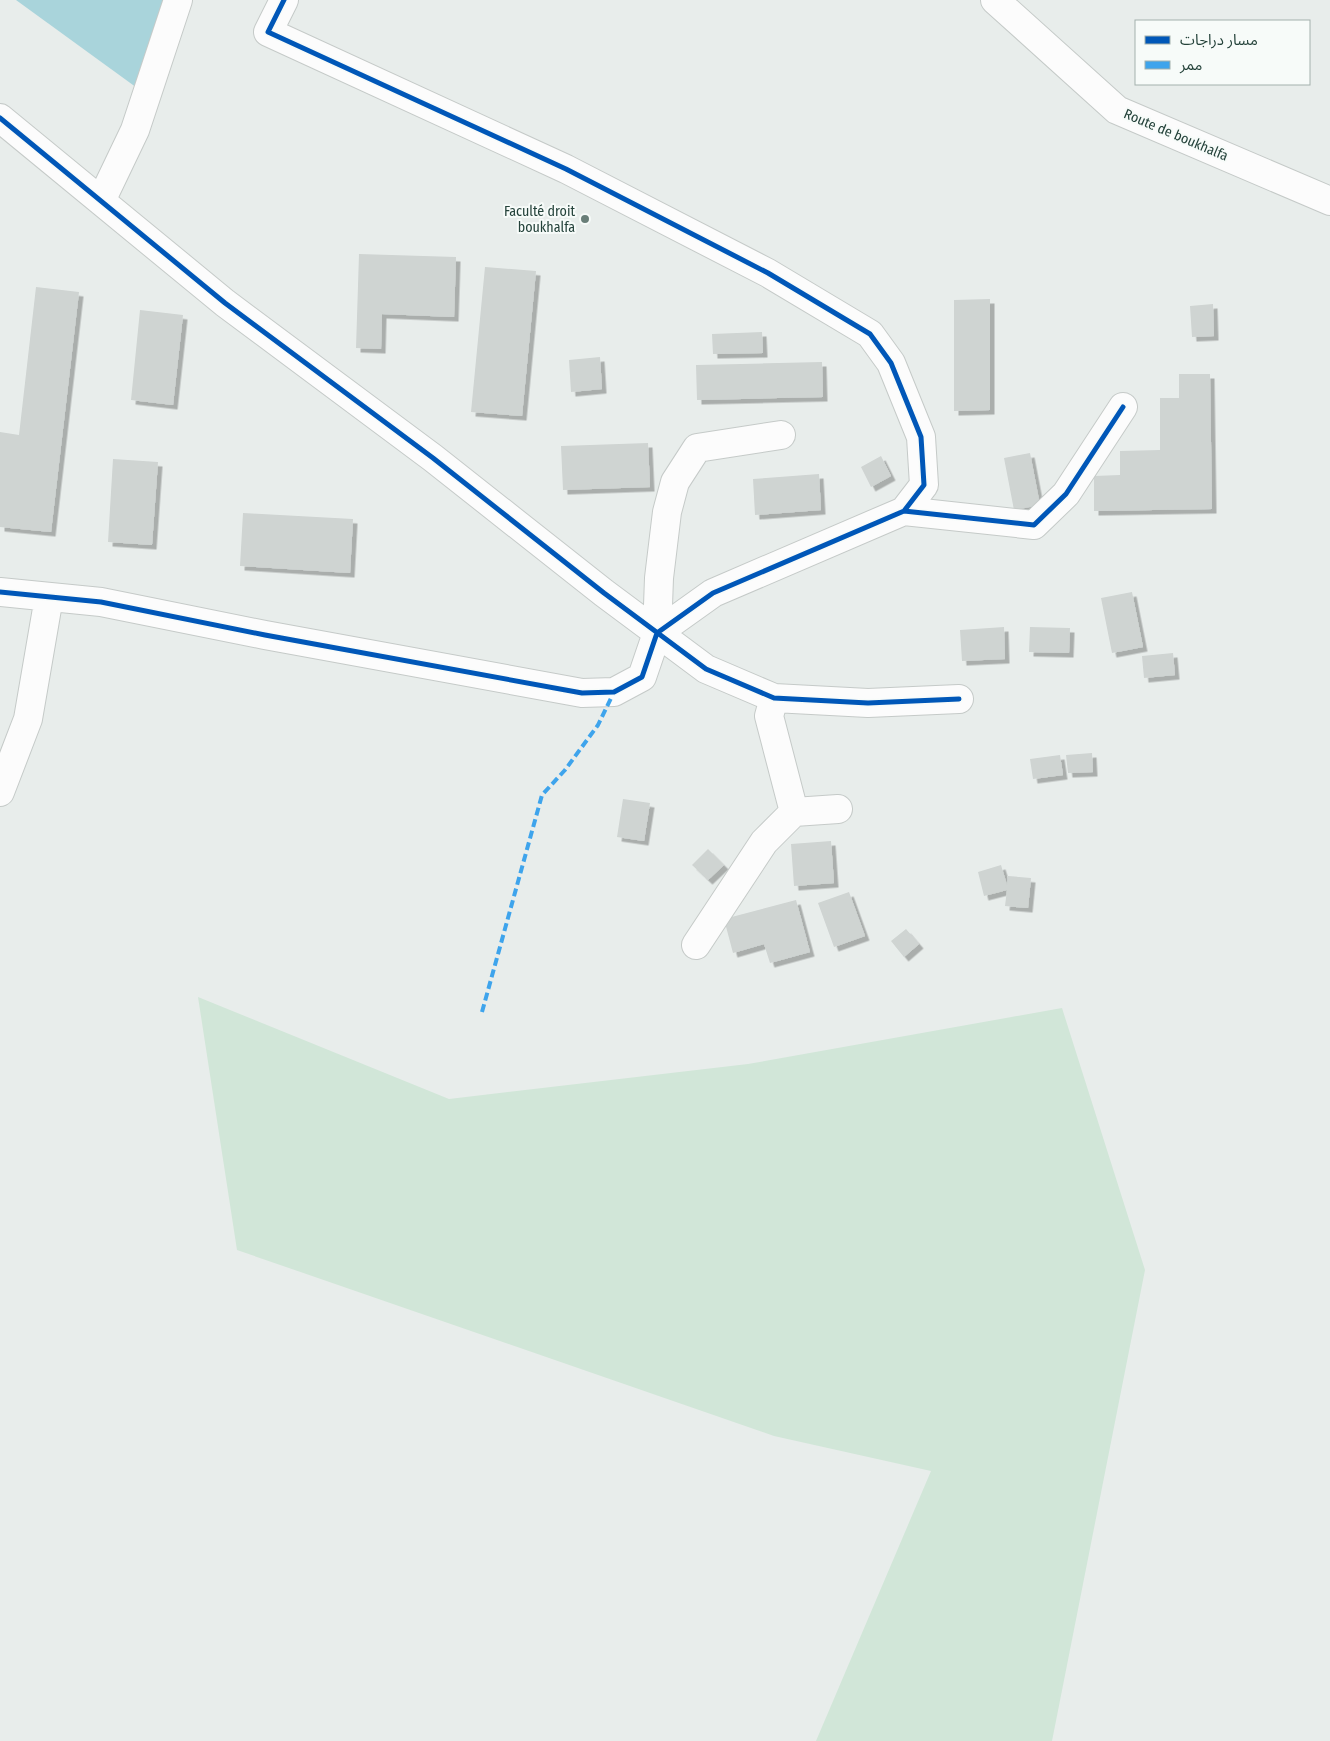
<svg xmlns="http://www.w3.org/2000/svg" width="1330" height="1741" viewBox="0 0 1330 1741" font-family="'Fira Sans Condensed','Noto Sans Arabic',sans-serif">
<defs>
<filter id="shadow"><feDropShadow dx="4.5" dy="4.5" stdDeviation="0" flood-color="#0004"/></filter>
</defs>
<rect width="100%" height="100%" fill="#e8edeb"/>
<path fill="#d1e6d8" d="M198 997 449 1099 748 1064 1062 1008 1145 1270 1052 1741H816L931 1471 774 1436 237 1250Z"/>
<path fill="#a9d4db" d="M16 0H165L144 93Z"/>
<path fill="#cfd4d2" filter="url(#shadow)" d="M359 254 456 257 454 317 382 314 381 349 356 348Z
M485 267 536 271 522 416 471 412Z
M36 287 79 292 51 532 0 527V432L19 435Z
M990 299V410L954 411V300Z
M1213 304 1214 336 1192 337 1190 306Z
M140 310 183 315 173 405 131 400Z
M762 332 763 353 713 354 712 334Z
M600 357 602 389 571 392 569 360Z
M822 362 823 397 697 400 696 365Z
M1179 374H1210L1212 509 1094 511V476L1120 475V451L1160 450V398H1179Z
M648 443 650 487 563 490 561 446Z
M1030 453 1040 505 1014 510 1004 458Z
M881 456 891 476 871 487 861 467Z
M113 459 158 462 152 545 108 542Z
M819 474 821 510 755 515 753 479Z
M243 513 353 519 350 573 240 566Z
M1132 592 1143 647 1112 653 1101 598Z
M1004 627 1005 659 962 661 960 630Z
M1030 627 1070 628 1069 653 1029 652Z
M1173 653 1175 675 1144 678 1142 656Z
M1092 753 1093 772 1068 773 1066 755Z
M1060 755 1063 775 1033 779 1030 759Z
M623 799 650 803 644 841 617 837Z
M831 841 834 883 794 886 791 844Z
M708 849 724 865 708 880 692 865Z
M1001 865 1007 885 1008 876 1031 878 1028 908 1005 906 1007 890 984 896 978 872Z
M849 892 865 936 834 947 818 903Z
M796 900 810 952 770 963 764 944 733 953 724 919Z
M906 929 919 944 904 957 891 941Z"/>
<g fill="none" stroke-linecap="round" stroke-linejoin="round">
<g stroke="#c5cac8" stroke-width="30">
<path id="minor" d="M284 0 268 32 566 169 768 273 870 334 891 363 921 437 924 485 904 511
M0 118 225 303 433 458 604 593 706 669 774 698 868 703 959 699
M101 201 135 130 178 0
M0 592 101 602 265 635 582 693 614 692 642 677 657 633 713 593 904 511 1034 525 1066 494 1123 407
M657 633 659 578 667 512 675 482 697 448 781 435
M774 698 769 716 794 812 838 809
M0 792 28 719 49 597
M696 945 764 842 794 812"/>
</g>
<g stroke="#c5cac8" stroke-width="30">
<path id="tertiary" d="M995 0 1117 110 1330 201"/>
</g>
<use href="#minor" stroke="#fcfcfc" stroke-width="28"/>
<use href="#tertiary" stroke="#fcfcfc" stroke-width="28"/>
<path stroke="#3ea4ec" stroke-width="4" stroke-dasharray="8 4" stroke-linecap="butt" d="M482 1012 542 795 565 770 598 725 614 692"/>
<g stroke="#f7fbf9" stroke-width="8">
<path id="cycleway" d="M284 0 268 32 566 169 768 273 870 334 891 363 921 437 924 485 904 511
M0 118 225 303 433 458 604 593 706 669 774 698 868 703 959 699
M0 592 101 602 265 635 582 693 614 692 642 677 657 633 713 593 904 511 1034 525 1066 494 1123 407"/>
</g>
<use href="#cycleway" stroke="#0057b8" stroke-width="5"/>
</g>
<circle fill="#697e78" stroke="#f7fbf9" stroke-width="2" cx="585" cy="219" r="5"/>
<g text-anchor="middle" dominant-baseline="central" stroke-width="4" stroke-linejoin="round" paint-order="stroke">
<g font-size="14" fill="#24423a" stroke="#f7fbf9">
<text transform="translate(1176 135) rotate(23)">Route de boukhalfa</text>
</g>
<g font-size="14" fill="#24423a" stroke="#f7fbf9" text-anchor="end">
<text x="575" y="211">Faculté droit<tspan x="575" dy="16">boukhalfa</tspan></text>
</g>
</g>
<rect x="1135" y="20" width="175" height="65" fill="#f7fbf9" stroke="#a3b1ad"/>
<rect x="1145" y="36" width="25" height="8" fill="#0057b8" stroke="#a3b1ad"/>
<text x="1180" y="45" font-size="15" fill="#24423a">مسار دراجات</text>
<rect x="1145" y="61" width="25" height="8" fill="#3ea4ec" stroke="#a3b1ad"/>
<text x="1180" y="70" font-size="15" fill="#24423a">ممر</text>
</svg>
